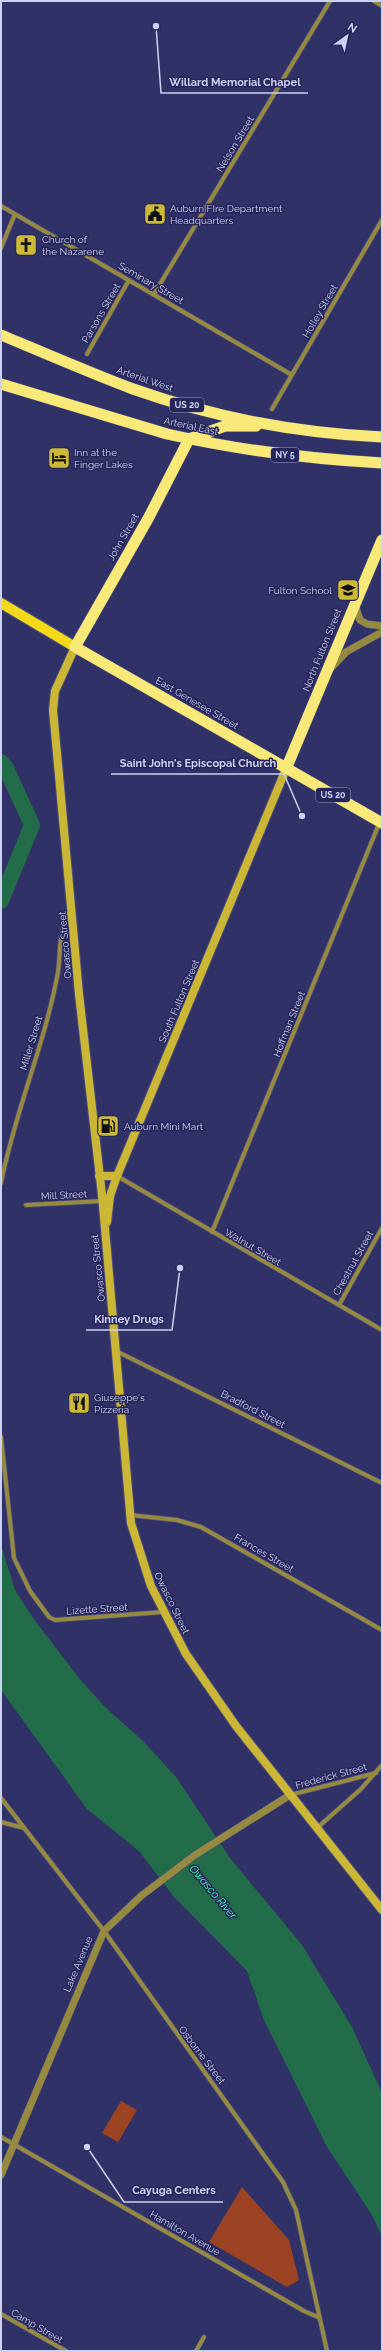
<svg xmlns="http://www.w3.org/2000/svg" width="383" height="2352" viewBox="0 0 383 2352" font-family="Raleway,sans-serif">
<rect width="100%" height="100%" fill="#303166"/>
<path fill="#9b4323" d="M121 2101 137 2110 118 2142 102 2133Z
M242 2187 289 2240 299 2280 287 2287 209 2242Z"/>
<path fill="#226c4a" d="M1 1545 15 1590 33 1618 79 1678 105 1707 144 1742 176 1777 230 1858 302 1945 352 2027 382 2093V2236L372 2215 327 2147 264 2020 247 1971 174 1897 139 1851 87 1809 1 1690Z"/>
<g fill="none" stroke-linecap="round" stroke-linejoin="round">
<path stroke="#226c4a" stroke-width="16" d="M1 762 6 768 32 825 1 901"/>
<g stroke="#4c4e7f" stroke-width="5.5">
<path id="minor" d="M374 1 382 6
M1 206 292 375
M1 248 15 214
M154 294 330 1
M87 354 129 280
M272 409 382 220
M117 1176 382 1330
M1 1183C15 1111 45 1044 58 972 61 952 58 928 70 911
M26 1205 102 1201
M212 1232 379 824
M339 1305 382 1228
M116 1351 382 1483
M1 1437 14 1558 30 1591 49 1617 55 1620 163 1612
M130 1515 177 1520 201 1527 382 1630
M290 1795 376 1773
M1 1798 104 1931 283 2182 296 2210 327 2351
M1 1822 24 1828
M317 1828 361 1789 382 1765
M1 2137 304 2311 320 2318
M1 2314 66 2351
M196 2351 204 2337"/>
</g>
<g stroke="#4c4e7f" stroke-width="8">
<path id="tertiary" d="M355 605 360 620 367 624 382 626
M331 668 346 652 382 632
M1 2175 104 1931 141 1896 195 1855 290 1795"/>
</g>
<g stroke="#4c4e7f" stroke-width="10">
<path id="secondary" d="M75 647 55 691 53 710 79 994 102 1195 131 1523 151 1586 186 1654 236 1726 382 1910
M99 1176H117
M107 1222 110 1196 117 1176 286 769"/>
</g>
<g stroke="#4c4e7f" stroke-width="12">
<path id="primary" d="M1 603 75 647"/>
</g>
<g stroke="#4c4e7f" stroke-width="12">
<path id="trunk" d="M1 335C45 353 88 372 133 389 212 417 298 433 382 437
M1 384 167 434C238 450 309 459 382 463
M189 439 149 517 75 647 382 823
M189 439 225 426H256
M286 769 382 540"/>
</g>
<use href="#minor" stroke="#968a41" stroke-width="4"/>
<use href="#tertiary" stroke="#968a41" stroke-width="7"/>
<use href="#secondary" stroke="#cbb735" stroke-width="8"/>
<use href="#primary" stroke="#f4d918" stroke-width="10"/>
<use href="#trunk" stroke="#f9e978" stroke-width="11"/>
</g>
<defs>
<g id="civic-square" transform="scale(1.15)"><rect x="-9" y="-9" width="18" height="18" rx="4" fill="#cdb938" stroke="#27265a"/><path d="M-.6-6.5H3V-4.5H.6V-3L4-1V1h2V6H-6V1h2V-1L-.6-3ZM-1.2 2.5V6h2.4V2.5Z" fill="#111"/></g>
<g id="church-square" transform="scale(1.15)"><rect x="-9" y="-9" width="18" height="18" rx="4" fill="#cdb938" stroke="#27265a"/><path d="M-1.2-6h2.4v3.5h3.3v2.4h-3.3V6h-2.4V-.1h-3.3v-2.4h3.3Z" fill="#111"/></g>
<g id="hotel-square" transform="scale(1.15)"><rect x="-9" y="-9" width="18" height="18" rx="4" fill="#cdb938" stroke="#27265a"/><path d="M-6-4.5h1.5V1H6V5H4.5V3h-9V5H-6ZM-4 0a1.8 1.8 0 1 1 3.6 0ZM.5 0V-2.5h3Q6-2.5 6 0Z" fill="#111"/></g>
<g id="school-square" transform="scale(1.15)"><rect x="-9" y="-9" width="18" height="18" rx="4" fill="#cdb938" stroke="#27265a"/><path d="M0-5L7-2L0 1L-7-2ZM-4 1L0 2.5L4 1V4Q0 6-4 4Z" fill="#111"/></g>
<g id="fuel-square" transform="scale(1.15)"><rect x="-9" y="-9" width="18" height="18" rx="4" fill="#cdb938" stroke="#27265a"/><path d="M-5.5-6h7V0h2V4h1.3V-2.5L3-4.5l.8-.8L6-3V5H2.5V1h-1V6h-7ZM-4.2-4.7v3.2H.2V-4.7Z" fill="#111"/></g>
<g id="restaurant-square" transform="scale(1.15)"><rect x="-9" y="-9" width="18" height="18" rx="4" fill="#cdb938" stroke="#27265a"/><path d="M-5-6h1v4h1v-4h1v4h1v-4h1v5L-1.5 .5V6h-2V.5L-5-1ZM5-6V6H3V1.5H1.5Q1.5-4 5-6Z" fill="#111"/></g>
</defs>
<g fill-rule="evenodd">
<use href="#civic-square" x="155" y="214"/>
<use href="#church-square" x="26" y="245"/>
<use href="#hotel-square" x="59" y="458"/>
<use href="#school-square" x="348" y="590"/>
<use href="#fuel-square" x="108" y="1126"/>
<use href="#restaurant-square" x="79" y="1403"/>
</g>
<g text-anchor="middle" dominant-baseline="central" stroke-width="3" stroke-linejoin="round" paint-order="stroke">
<g fill="#27265a" stroke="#9a9dc4" stroke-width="1">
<rect x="170" y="398" width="34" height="14" rx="3"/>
<rect x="271" y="448" width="28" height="14" rx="3"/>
<rect x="316" y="788" width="34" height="14" rx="3"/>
</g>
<g font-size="9" font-weight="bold" fill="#ccd0f1">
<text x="187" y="405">US 20</text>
<text x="285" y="455">NY 5</text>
<text x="333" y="795">US 20</text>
</g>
<g font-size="10" fill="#ccd0f1" stroke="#27265a">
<text transform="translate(235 144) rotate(-59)">Nelson Street</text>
<text transform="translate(151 283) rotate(30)">Seminary Street</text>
<text transform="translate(320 311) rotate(-60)">Holley Street</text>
<text transform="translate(101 313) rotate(-60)">Parsons Street</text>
<text transform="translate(145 379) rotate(19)">Arterial West</text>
<text transform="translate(191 426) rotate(12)">Arterial East</text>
<text transform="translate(123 537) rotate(-60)">John Street</text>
<text transform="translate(322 650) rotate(-68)">North Fulton Street</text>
<text transform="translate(197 703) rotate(30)">East Genesee Street</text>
<text transform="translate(65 945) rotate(-95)">Owasco Street</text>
<text transform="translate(179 1001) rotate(-67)">South Fulton Street</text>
<text transform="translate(289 1024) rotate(-68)">Hoffman Street</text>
<text transform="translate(31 1043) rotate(-73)">Miller Street</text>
<text transform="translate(64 1195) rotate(-3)">Mill Street</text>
<text transform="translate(253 1247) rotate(30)">Walnut Street</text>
<text transform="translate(353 1263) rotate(-61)">Chestnut Street</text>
<text transform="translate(98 1268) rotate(-96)">Owasco Street</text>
<text transform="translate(253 1409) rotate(27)">Bradford Street</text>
<text transform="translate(264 1553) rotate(30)">Frances Street</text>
<text transform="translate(172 1603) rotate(64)">Owasco Street</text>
<text transform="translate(97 1609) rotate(-4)">Lizette Street</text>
<text transform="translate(331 1776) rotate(-15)">Frederick Street</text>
<text transform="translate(78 1964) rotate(-67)">Lake Avenue</text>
<text transform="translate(202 2055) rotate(53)">Osborne Street</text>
<text transform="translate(185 2233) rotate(30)">Hamilton Avenue</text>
<text transform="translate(37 2326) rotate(30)">Camp Street</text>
</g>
<g font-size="10" fill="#ccd0f1" stroke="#27265a" text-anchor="start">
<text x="170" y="208">Auburn FIre Department<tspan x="170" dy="12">Headquarters</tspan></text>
<text x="42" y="239">Church of<tspan x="42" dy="12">the Nazarene</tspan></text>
<text x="74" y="452">Inn at the<tspan x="74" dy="12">Finger Lakes</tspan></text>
<text x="332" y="590" text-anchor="end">Fulton School</text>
<text x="124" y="1126">Auburn Mini Mart</text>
<text x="94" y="1397">Giuseppe's<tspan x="94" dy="12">Pizzeria</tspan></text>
</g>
<g font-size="11" font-style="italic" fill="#46fdaf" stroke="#27265a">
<text transform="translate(213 1892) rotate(50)">Owasco River</text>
</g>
</g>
<path fill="none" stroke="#ccd0f1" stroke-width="1.5" d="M156 26L161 93H308M302 816L284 774H111M180 1268L172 1330H86M87 2147L124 2202H223"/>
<g fill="#ccd0f1" stroke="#27265a" stroke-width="1.5">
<circle cx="156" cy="26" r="4"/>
<circle cx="302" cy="816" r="4"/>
<circle cx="180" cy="1268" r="4"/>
<circle cx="87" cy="2147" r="4"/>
</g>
<g font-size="11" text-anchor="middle" font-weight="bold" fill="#ccd0f1" stroke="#27265a" stroke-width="3" stroke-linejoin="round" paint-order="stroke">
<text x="235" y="86">Willard Memorial Chapel</text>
<text x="198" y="767">Saint John's Episcopal Church</text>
<text x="129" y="1323">Kinney Drugs</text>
<text x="174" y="2194">Cayuga Centers</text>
</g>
<rect width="383" height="2352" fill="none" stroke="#ccd0f1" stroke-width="4"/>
<g transform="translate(347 36) rotate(33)" stroke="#27265a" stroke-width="3" paint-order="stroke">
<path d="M0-3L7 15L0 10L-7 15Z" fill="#ccd0f1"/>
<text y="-6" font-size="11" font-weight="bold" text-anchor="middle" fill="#ccd0f1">N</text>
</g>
</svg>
